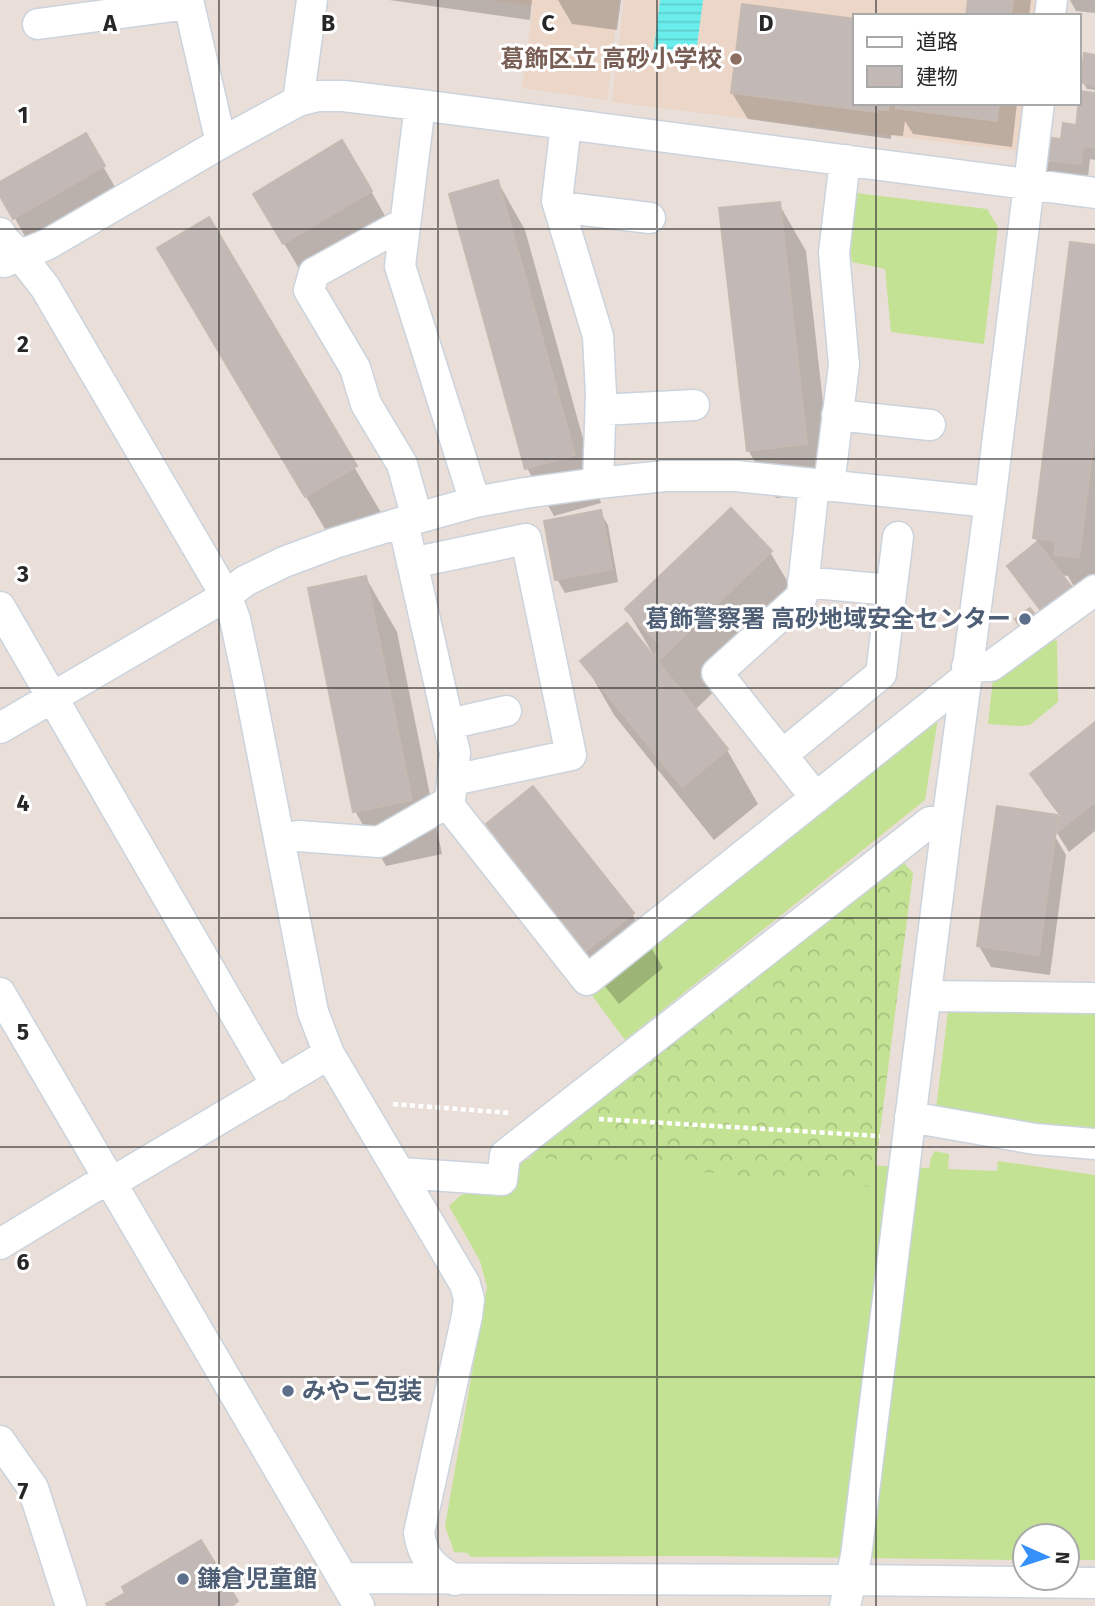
<svg xmlns="http://www.w3.org/2000/svg" width="1095" height="1606" viewBox="0 0 1095 1606" font-family="'Fira Sans','Noto Sans JP',sans-serif">
<defs>
<pattern id="forest-crowns" width="20" height="18" patternUnits="userSpaceOnUse" patternTransform="scale(1.75)"><rect width="20" height="18" fill="#c4e294"/><path d="M2 6a3 3 0 1 1 6 0M12 15a3 3 0 1 1 6 0" fill="none" stroke="#a8c280"/></pattern>
<pattern id="water-rules" width="6" height="5" patternUnits="userSpaceOnUse" patternTransform="scale(1.75)"><rect width="6" height="5" fill="#6aeeed"/><path d="M0 2.5h6" fill="none" stroke="#5ccccb"/></pattern>
</defs>
<rect width="100%" height="100%" fill="#eaded8"/>
<path fill="#ecd6c7" d="M486 0H619L607 100 522 88 533 6Z
M624 0H1037L1035 16H855V103H1023L1017 151 612 102Z"/>
<path fill="#c4e294" d="M856 193 987 209 998 227 984 344 891 332 885 269 852 262 850 247Z
M1047 639 1057 641 1058 702 1030 725 1019 726 988 724 993 679Z
M938 718 925 800 625 1040 588 990Z
M1095 1008V1130L1062 1129 936 1109 948 1011Z
M542 1151 929 1168 931 1157 935 1151 949 1154 948 1169 997 1171 998 1161 1095 1175V1560H1067V1536H1025V1560L704 1556 471 1557 467 1553 454 1552 445 1526 487 1287 480 1261 449 1206 460 1196Z"/>
<path fill="url(#forest-crowns)" d="M904 863 913 873 873 1187 531 1157 537 1147Z"/>
<path fill="url(#water-rules)" d="M660 0H703L695 61 653 55Z"/>
<path fill="#0003" d="M389 0H532L530 20Z
M558 0H621L617 30 572 24Z
M970 0H1031L1029 16H968Z
M1070 0H1095V13L1076 11Z
M744 6 855 21V103H1017L1012 147 913 134 905 121 903 136 891 135V139L748 119 732 93Z
M1079 56 1085 65 1095 56V90L1087 89 1082 80 1081 89 1079 88Z
M1095 94V160L1090 159 1088 177 1048 173 1040 159 1063 141 1065 125 1078 126Z
M85 135 115 187 26 238 0 192V184Z
M498 182 525 230 601 503 554 516 527 468Z
M371 191 392 228 306 280 277 232Z
M779 204 806 251 833 491 776 498 748 450Z
M208 219 386 521 338 551 191 302Z
M1095 247V594L1077 592 1068 576 1060 575 1052 626 1017 580 1009 566 1038 543 1035 538Z
M600 512 608 525 618 582 565 593 557 579Z
M770 552 802 606 695 710 727 750 758 804 714 840 614 715 583 661 651 655 653 654 627 610Z
M366 578 397 632 442 854 386 866 355 811Z
M1095 724V831L1069 852 1057 833H1053L1066 855 1050 975 991 967 979 946 998 808 1061 817 1044 795 1032 774Z
M488 824 632 914 663 968 619 1004 520 879Z"/>
<path fill="#c2b8b5" stroke="#c5b9b2" stroke-width="2" d="M968 0H1013L1011 16H966Z
M742 4 855 19V103H889L888 110 877 109V112L731 93Z
M1084 53 1095 55V85L1081 83Z
M1080 91 1095 93V147L1074 145Z
M896 103H999L997 121 896 108Z
M1063 123 1076 125 1074 145 1083 146 1081 164 1038 159 1041 137 1061 139Z
M86 133 105 166 13 219 0 196V182Z
M342 140 372 191 283 244 253 194Z
M498 180 575 455 525 469 449 194Z
M780 202 807 444 747 451 719 208Z
M209 217 357 466 305 497 157 248Z
M1070 242 1095 245V430L1079 558 1054 555 1056 541 1033 538Z
M731 508 772 551 658 661 653 655 662 647 625 609Z
M601 510 612 569 555 580 544 521Z
M1037 542 1074 590 1043 613 1007 566Z
M366 576 412 800 353 812 308 588Z
M1030 608 1038 618 1022 629 1015 619Z
M627 623 728 749 682 787 580 661Z
M1095 722V802L1056 833 1058 819 1062 815 1030 774Z
M533 786 634 913 586 951 486 824Z
M997 806 1058 815 1039 955 977 946Z
M201 1540 238 1601 232 1606H108L106 1604 125 1593 122 1587Z"/>
<g fill="none" stroke-linecap="round" stroke-linejoin="round">
<g stroke="#cbd3dd" stroke-width="33">
<path id="minor" d="M188 0 221 143
M1050 16 1052 0
M38 24 189 4
M298 101 312 0
M420 105 400 266 475 502
M566 124 557 201 598 336 601 394 598 483
M559 207 650 218
M405 223 314 273 309 290 355 368 366 404 402 464 417 518
M0 233 4 240 20 255 45 287 226 596 235 619 247 675 313 1012 329 1054 465 1284 469 1299 467 1316 419 1533C423 1558 432 1568 455 1580
M4 262 48 244 221 143 298 101 318 96H343L420 105 1095 193
M601 410 694 405
M837 415 930 425
M814 484 802 596 717 673 816 798
M829 485 844 365 834 253 845 160
M412 563 526 539 571 755 453 780
M803 582 891 590
M0 607 277 1086
M967 667 991 666 1095 590
M449 724 506 711
M0 728 226 596 245 581 284 562 335 543 403 522 475 502 525 493 598 483 665 476H736L990 502
M782 755 881 674 898 537
M447 803 587 980 966 678
M279 839 298 836 379 842 450 801 455 753 403 522
M0 993 359 1606
M926 996 1095 998
M910 1117 1035 1139 1095 1144
M401 1173 502 1180 505 1155 930 822 947 823
M0 1244 92 1188 109 1180 121 1177 329 1054
M0 1441 33 1488 71 1606
M344 1578 851 1580 1095 1583
M845 1606 856 1556 947 823 990 502 1039 103"/>
</g>
<path stroke="#fff" stroke-width="4.5" stroke-dasharray="5 3.5" stroke-linecap="butt" d="M393 1104 510 1113
M599 1119 880 1136"/>
<use href="#minor" stroke="#fff" stroke-width="30"/>
</g>
<path fill="none" stroke="#272727" stroke-width="2" stroke-opacity="0.55" d="M219 0V1606M438 0V1606M657 0V1606M876 0V16M876 103V1606M0 229H1095M0 459H1095M0 688H1095M0 918H1095M0 1147H1095M0 1377H1095"/>
<circle fill="#8d6e63" stroke="#fff" stroke-width="2.5" cx="736" cy="59" r="7"/>
<g fill="#5c6f8a" stroke="#fff" stroke-width="2.5">
<circle cx="1025" cy="619" r="7"/>
<circle cx="288" cy="1391" r="7"/>
<circle cx="183" cy="1579" r="7"/>
</g>
<g text-anchor="middle" dominant-baseline="central" stroke-width="6" stroke-linejoin="round" paint-order="stroke">
<g font-size="24" font-weight="bold" fill="#785e54" stroke="#fff" text-anchor="end">
<text x="722" y="59">葛飾区立 高砂小学校</text>
</g>
<g font-size="24" font-weight="bold" fill="#4e5e75" stroke="#fff" text-anchor="start">
<text x="1011" y="619" text-anchor="end">葛飾警察署 高砂地域安全センター</text>
<text x="302" y="1391">みやこ包装</text>
<text x="197" y="1579">鎌倉児童館</text>
</g>
</g>
<g font-size="23" text-anchor="middle" font-weight="bold" fill="#272727" stroke="#fff" stroke-width="6" stroke-linejoin="round" paint-order="stroke">
<text x="110" y="31">A</text>
<text x="328" y="31">B</text>
<text x="548" y="31">C</text>
<text x="766" y="31">D</text>
<text x="23" y="123">1</text>
<text x="23" y="352">2</text>
<text x="23" y="582">3</text>
<text x="23" y="811">4</text>
<text x="23" y="1040">5</text>
<text x="23" y="1270">6</text>
<text x="23" y="1499">7</text>
</g>
<rect x="853" y="14" width="228" height="91" fill="#ffffff" stroke="#a9a9a9" stroke-width="2"/>
<rect x="867" y="37" width="35" height="10" fill="#ffffff" stroke="#a9a9a9" stroke-width="2"/>
<text x="916" y="49" font-size="21" fill="#272727">道路</text>
<rect x="867" y="66" width="35" height="21" fill="#c2b8b5" stroke="#a9a9a9" stroke-width="2"/>
<text x="916" y="84" font-size="21" fill="#272727">建物</text>
<g transform="translate(1046 1557) rotate(93)"><circle r="33" fill="#ffffff" stroke="#a9a9a9" stroke-width="2"/>
<path d="M0-5L12 26L0 18L-12 26Z" fill="#3690f9"/>
<text y="-10" font-size="19" font-weight="bold" text-anchor="middle" fill="#272727">N</text>
</g>
</svg>
